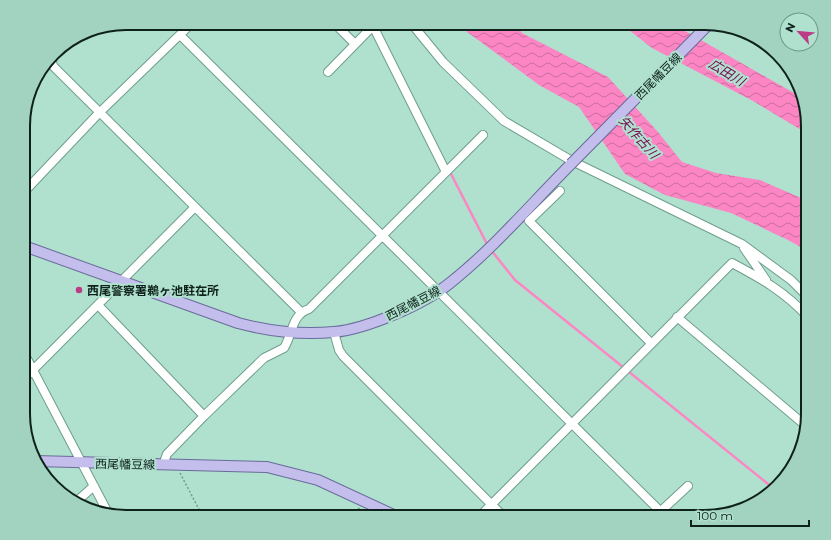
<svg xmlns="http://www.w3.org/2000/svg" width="831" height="540" viewBox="0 0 831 540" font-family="Montserrat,'Noto Sans JP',sans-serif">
<defs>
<pattern id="water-waves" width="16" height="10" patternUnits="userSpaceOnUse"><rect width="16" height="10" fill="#fc85c4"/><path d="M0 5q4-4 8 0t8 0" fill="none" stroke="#ca6c9e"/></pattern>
</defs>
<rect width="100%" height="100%" fill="#afe1ce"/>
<path fill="url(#water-waves)" d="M455 23H514L522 33 608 77 658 132 682 162 716 173 760 180 808 201V251L786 239 731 213 665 195 625 174 579 107 539 85Z
M620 23H671L801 97 808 119V134L753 101 652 48Z"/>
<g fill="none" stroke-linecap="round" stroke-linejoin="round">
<path stroke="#fc85c4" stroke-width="2.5" d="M54 58 73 40
M43 68 50 61
M449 170 488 246
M491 250 515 280 773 488"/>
<g stroke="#6f9e8c" stroke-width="10">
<path id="minor" d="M334 23 355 44
M411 23 443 62 504 121 572 161 742 244 791 280 808 297
M180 35 666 517
M51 58 53 66 301 312
M328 72 373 26 446 172
M560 191 529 221 651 343
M24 192 99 113 192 23
M744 248 766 280
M98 305 204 416
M677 317 806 426
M334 332 339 350 343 356 504 517
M24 353 107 511
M24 379 195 207
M163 465 167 454 204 416 264 358 284 348C293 334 291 315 309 309L483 135
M76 502 94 486
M661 511 688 486
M479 517 732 263C762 279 785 292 808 317"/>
</g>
<g stroke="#6a6b9a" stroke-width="12">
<path id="major" d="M24 246 238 323C268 331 303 335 334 332 367 329 424 304 450 283 494 248 531 204 571 164
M35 461 267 467 318 480 398 517"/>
</g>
<path stroke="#739a8b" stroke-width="1.5" stroke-dasharray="2 2" stroke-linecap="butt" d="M180 473 203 517
M344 517 360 508"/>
<use href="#minor" stroke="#fff" stroke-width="8"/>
<use href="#major" stroke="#c3beeb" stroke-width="10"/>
<g stroke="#6a6b9a" stroke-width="12" stroke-linecap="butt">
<path id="major-bridge" d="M571 164 707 26"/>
</g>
<use href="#major-bridge" stroke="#c3beeb" stroke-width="10"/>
</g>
<circle fill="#bb3b85" stroke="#afe1ce" stroke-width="1.5" cx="79" cy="290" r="4"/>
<g text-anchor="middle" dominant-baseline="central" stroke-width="4" stroke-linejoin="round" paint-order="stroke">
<g font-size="12" fill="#0e221b" stroke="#afe1ce">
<text transform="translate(658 76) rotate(-45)">西尾幡豆線</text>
<text transform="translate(413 303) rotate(-27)">西尾幡豆線</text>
<text transform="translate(125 464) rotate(1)">西尾幡豆線</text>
</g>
<g font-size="12" font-weight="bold" fill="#0e221b" stroke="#afe1ce" text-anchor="start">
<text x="87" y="290">西尾警察署鵜ヶ池駐在所</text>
</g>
<g font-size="13" font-style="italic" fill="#76064f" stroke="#afe1ce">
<text transform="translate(727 72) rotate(31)">広田川</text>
<text transform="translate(639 137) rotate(48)">矢作古川</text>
</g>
</g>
<path d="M0 0H831V540H0ZM126 30H705A96 96 0 0 1 801 126V414A96 96 0 0 1 705 510H126A96 96 0 0 1 30 414V126A96 96 0 0 1 126 30Z" fill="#a2d2c0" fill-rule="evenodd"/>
<path fill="none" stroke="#0e221b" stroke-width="2" d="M126 30H705A96 96 0 0 1 801 126V414A96 96 0 0 1 705 510H126A96 96 0 0 1 30 414V126A96 96 0 0 1 126 30Z"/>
<g transform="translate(799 32) rotate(297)"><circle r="19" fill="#afe1ce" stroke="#6f9586"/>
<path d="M0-3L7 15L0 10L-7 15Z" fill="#bb3b85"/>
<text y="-6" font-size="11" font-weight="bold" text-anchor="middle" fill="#0e221b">N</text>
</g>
<path d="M691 520v6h118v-6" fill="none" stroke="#0e221b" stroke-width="2"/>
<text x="697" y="520" font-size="12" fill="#0e221b" stroke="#afe1ce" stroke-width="3" paint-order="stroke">100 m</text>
</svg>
